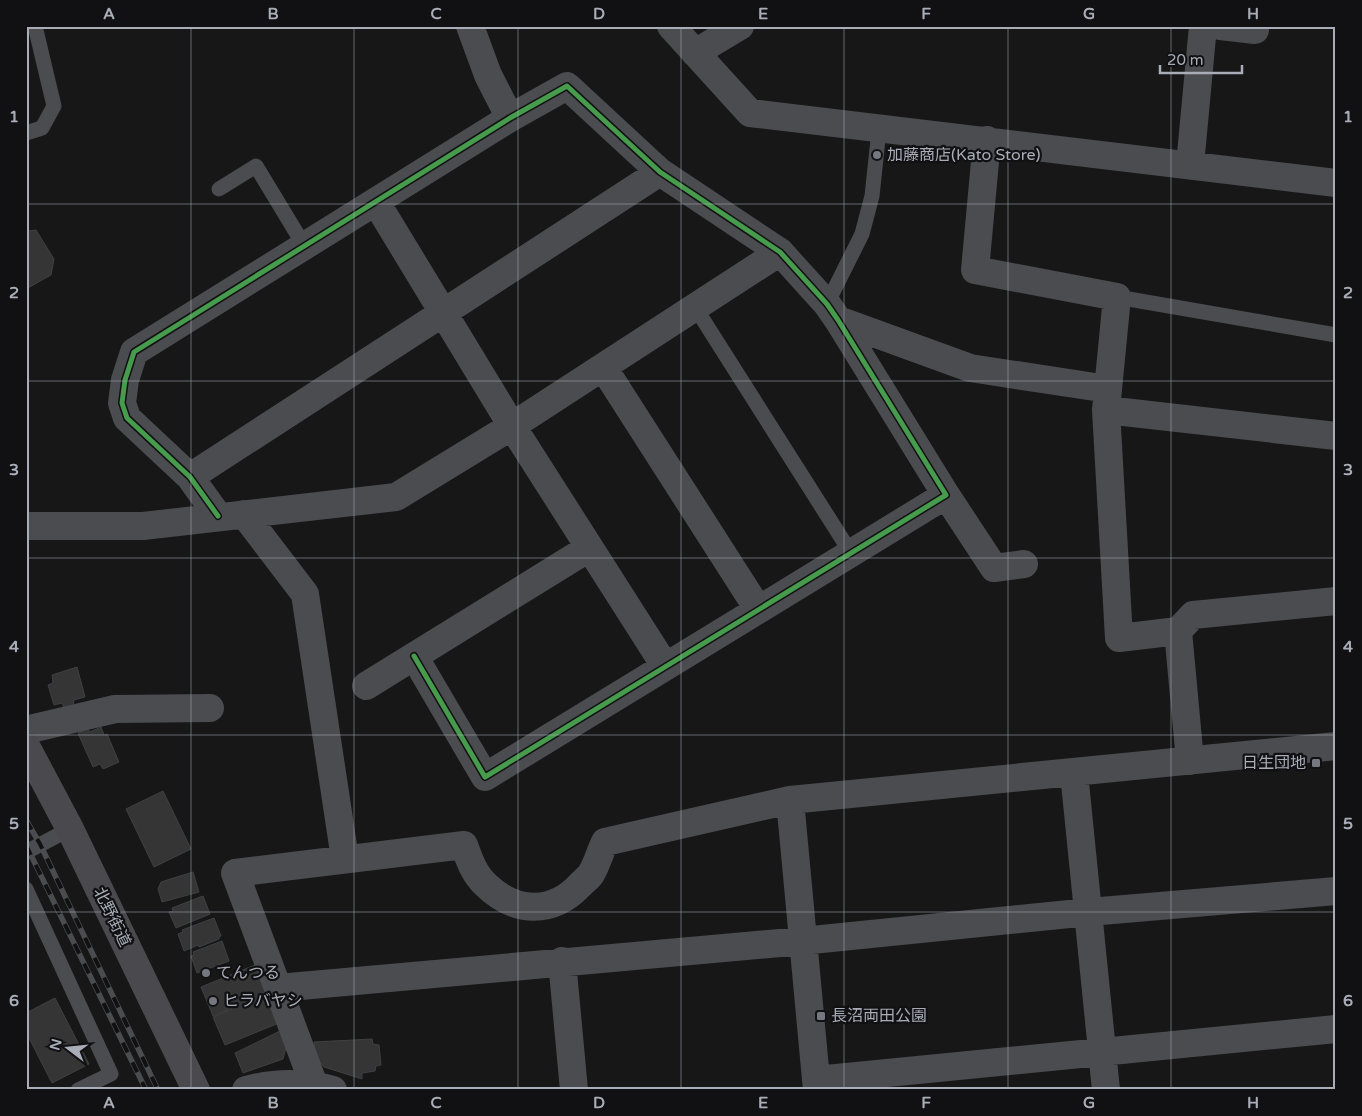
<svg xmlns="http://www.w3.org/2000/svg" width="1362" height="1116" viewBox="0 0 1362 1116" font-family="'Varela Round','Noto Sans JP',sans-serif">
<rect width="100%" height="100%" fill="#171717"/>
<path fill="#353536" stroke="#3f4043" d="M26 229 29 231 36 230 54 259 51 275 26 289Z
M77 667 85 697 74 700 73 706 64 708 62 703 54 705 48 685 53 683 52 675Z
M101 727 104 735 107 734 119 762 103 769 100 764 93 767 78 733 87 728 90 732Z
M163 791 191 849 154 867 126 809Z
M193 872 199 892 162 902 158 889 161 882Z
M203 896 210 914 176 928 169 912 173 911 172 908Z
M214 918 221 936 219 937V939L199 947 198 945 184 951 178 934 183 932 182 930Z
M222 941 229 961 197 973 191 956 194 955 193 952Z
M255 965 267 994 213 1016 201 987Z
M267 995 279 1023 225 1045 213 1017Z
M55 998 89 1064 52 1083 26 1032V1013Z
M280 1031 286 1048 283 1059 243 1073 235 1053Z
M372 1039 373 1044 379 1045 381 1065 376 1066 375 1071 362 1073V1079L324 1067 315 1056 314 1042Z"/>
<g fill="none" stroke-linecap="round" stroke-linejoin="round">
<path stroke="#4b4c50" stroke-width="15" d="M26 133 42 128 54 106 35 26
M219 189 256 166 305 247
M1117 297 1336 335
M827 304 862 234 872 196 879 130
M695 307 851 553
M26 852 70 829
M26 889 111 1074 78 1090"/>
<path stroke="#4b4c50" stroke-width="28" d="M470 26 488 75 510 118
M671 26 750 113 1336 183
M1220 26 1255 30
M695 53 740 26
M987 140 975 270 1117 297 1106 410 1119 638 1178 631
M1190 165 1203 26
M376 202 512 426 665 666
M838 320 970 368 1108 389
M603 367 758 609
M1106 410 1336 436
M190 477 660 172
M946 495 994 568 1024 564
M244 514 305 594 345 859
M218 516 190 477 127 418 122 403 125 380 134 352 510 118 567 86 660 172 780 252 827 304 838 320 946 495 485 777 414 656
M26 526H143L396 497 512 426 780 252
M366 686 589 548
M26 730 115 709 210 708
M1190 761 1178 631 1193 615 1336 601
M1074 773 1106 1090
M790 800 817 1090
M562 961 574 1090
M278 988 802 941 1089 912 1336 891
M816 1080 1336 1029
M314 1085 235 873 464 845C469 859 474 874 486 885 515 913 552 915 580 885 584 881 588 878 591 874 597 864 600 852 605 842L790 800 1336 746"/>
<path stroke="#4b4c50" stroke-width="28" d="M246 1090C276 1082 304 1082 333 1090"/>
<path stroke="#4a4a4e" stroke-width="28" d="M26 746 70 829 196 1090"/>
<g stroke="#4b4c4f" stroke-width="5.5">
<path id="rail" d="M26 820 40 844 158 1090
M26 845 146 1090"/>
</g>
<use href="#rail" stroke="#111113" stroke-width="4" stroke-dasharray="11" stroke-linecap="butt"/>
<g stroke="#111113" stroke-width="8">
<path id="cycleway" d="M218 516 190 477 127 418 122 403 125 380 134 352 510 118 567 86 660 172 780 252 827 304 838 320 946 495 485 777 414 656"/>
</g>
<use href="#cycleway" stroke="#469c4c" stroke-width="5"/>
</g>
<path fill="none" stroke="#a8adb8" stroke-width="1" stroke-opacity="0.55" d="M191 26V1090M354 26V1090M518 26V1090M681 26V1090M844 26V1090M1008 26V1090M1171 26V1090M26 204H1336M26 381H1336M26 558H1336M26 735H1336M26 912H1336"/>
<g fill="#757880" stroke="#111113" stroke-width="2">
<circle cx="877" cy="155" r="5"/>
<rect x="1311" y="758" width="10" height="10" rx="2.5"/>
<circle cx="206" cy="973" r="5"/>
<circle cx="213" cy="1001" r="5"/>
<rect x="816" y="1011" width="10" height="10" rx="2.5"/>
</g>
<g text-anchor="middle" dominant-baseline="central" stroke-width="4.5" stroke-linejoin="round" paint-order="stroke">
<g font-size="16" fill="#a8adb8" stroke="#111113" text-anchor="start">
<text x="887" y="155">加藤商店(Kato Store)</text>
<text x="1306" y="763" text-anchor="end">日生団地</text>
<text x="216" y="973">てんつる</text>
<text x="223" y="1001">ヒラバヤシ</text>
<text x="831" y="1016">長沼両田公園</text>
</g>
<g font-size="16" fill="#a8adb8" stroke="#111113">
<text transform="translate(112 917) rotate(64)">北野街道</text>
</g>
</g>
<rect width="1362" height="1116" fill="none" stroke="#111113" stroke-width="55"/>
<g transform="translate(68 1048) rotate(286)" stroke="#111113" stroke-width="4" paint-order="stroke">
<path d="M0-4L9 19L0 12L-9 19Z" fill="#a8adb8"/>
<text y="-8" font-size="14" font-weight="bold" text-anchor="middle" fill="#a8adb8">N</text>
</g>
<path d="M1160 65v8h82v-8" fill="none" stroke="#a8adb8" stroke-width="2.5"/>
<text x="1167" y="65" font-size="15" fill="#a8adb8" stroke="#111113" stroke-width="4" paint-order="stroke">20 m</text>
<rect x="28" y="28" width="1306" height="1060" fill="none" stroke="#a8adb8" stroke-width="2"/>
<g font-size="16" text-anchor="middle" font-weight="bold" fill="#a8adb8">
<text x="109" y="19">A</text>
<text x="273" y="19">B</text>
<text x="436" y="19">C</text>
<text x="599" y="19">D</text>
<text x="763" y="19">E</text>
<text x="926" y="19">F</text>
<text x="1089" y="19">G</text>
<text x="1253" y="19">H</text>
<text x="14" y="122">1</text>
<text x="1348" y="122">1</text>
<text x="14" y="298">2</text>
<text x="1348" y="298">2</text>
<text x="14" y="475">3</text>
<text x="1348" y="475">3</text>
<text x="14" y="652">4</text>
<text x="1348" y="652">4</text>
<text x="14" y="829">5</text>
<text x="1348" y="829">5</text>
<text x="14" y="1006">6</text>
<text x="1348" y="1006">6</text>
<text x="109" y="1108">A</text>
<text x="273" y="1108">B</text>
<text x="436" y="1108">C</text>
<text x="599" y="1108">D</text>
<text x="763" y="1108">E</text>
<text x="926" y="1108">F</text>
<text x="1089" y="1108">G</text>
<text x="1253" y="1108">H</text>
</g>
</svg>
